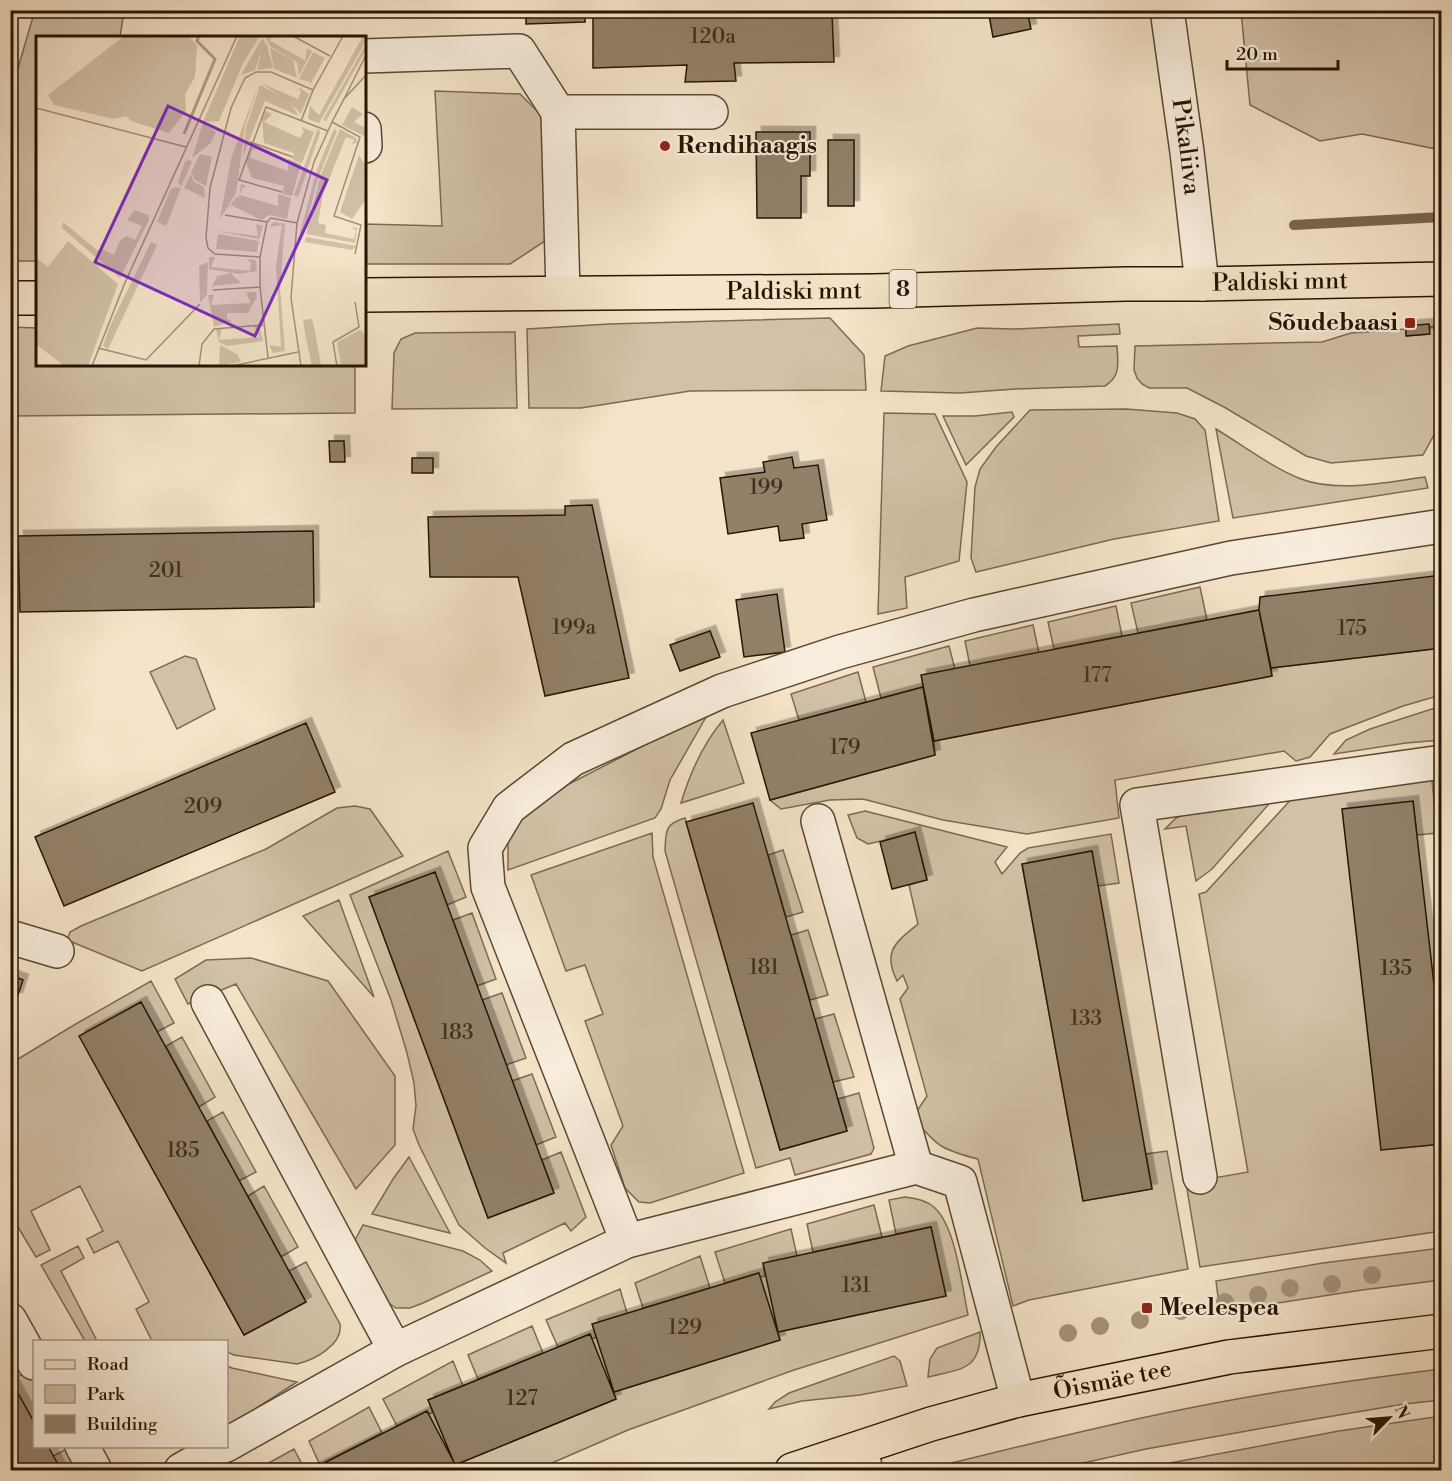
<svg xmlns="http://www.w3.org/2000/svg" width="1452" height="1481" viewBox="0 0 1452 1481" font-family="'Libre Bodoni',serif">
<defs>
<filter id="shadow"><feDropShadow dx="5.5" dy="-5.5" stdDeviation="0" flood-color="#0004"/></filter>
</defs>
<rect width="100%" height="100%" fill="#f5e4c9"/>
<filter id="stains"><feTurbulence type="fractalNoise" baseFrequency=".00333" numOctaves="4"/><feColorMatrix values="0 0 0 0 .2 0 0 0 0 .09 0 0 0 0 .02 0 0 0 .5 -.17"/></filter>
<radialGradient id="worn" r=".72"><stop offset=".6" stop-color="#630" stop-opacity="0"/><stop offset="1" stop-color="#630" stop-opacity=".3"/></radialGradient>
<path fill="#d2c1a7" stroke="#7c6a54" stroke-width="1.5" d="M35 10 124 11 120 37 38 38 37 261H11V92Z
M1241 11H1441V150L1362 134 1320 141 1250 105Z
M435 91 520 94 540 114 550 162 551 207 545 241 510 264H365V224L442 226Z
M830 318 864 355 866 390 690 391 581 408H529L527 329 609 324Z
M1119 324 1120 334 1078 336 1079 347 1117 346C1118 364 1121 376 1105 386L1015 389 960 393 881 391 885 356 908 346 977 328 1014 329Z
M1440 326 1442 339 1441 422 1423 455 1331 463 1306 456 1224 407 1187 388H1149L1142 384 1137 378 1134 370 1135 346 1322 342 1351 333 1406 329 1407 336 1429 334V327Z
M11 327 37 328 38 364 355 365V413L11 416Z
M515 332 517 408 392 409 394 353 401 339 415 333Z
M1126 409 1177 413 1195 419 1205 430 1219 521 1114 539 976 572 971 558 975 487 980 469 996 447 1030 410Z
M1012 412 1014 417 966 465 943 416H975Z
M884 413 935 414 967 482 959 561 905 577 907 608 878 614Z
M1216 429C1244 446 1271 467 1301 479 1338 493 1387 482 1425 477L1428 488 1233 518Z
M1200 587 1207 620 1138 633 1131 603Z
M1116 606 1122 636 1054 649 1048 622Z
M1033 625 1039 653 970 666 965 641Z
M949 646 955 669 922 675 923 687 881 698 873 667Z
M1441 648V695L1403 706 1330 734 1310 757 1296 761 1284 751 1115 780 1119 818 1027 834 943 820 863 799 830 800 781 809 770 800 935 755 934 741 1272 676 1271 668Z
M185 656 196 659 215 709 177 729 150 672Z
M858 672 866 702 799 720 791 694Z
M1441 706V740L1406 743 1334 754 1346 740 1370 729Z
M709 712 670 780 661 809 655 818 508 870V842L515 826 524 815 569 784Z
M723 720 744 783 681 803C690 773 703 744 723 720Z
M1432 780 1437 833 1417 835 1413 801 1381 1150 1441 1144V1231L1200 1267 1186 1183 1248 1172 1199 894 1206 892 1296 794Z
M1274 798 1212 869 1196 881 1186 826 1165 829 1176 818 1190 812Z
M355 806 370 809 403 856 142 971 67 940 70 932 81 926 266 849 337 808Z
M865 811 1007 847 995 862 1002 874 1020 853 1028 848 1111 834 1119 883 1098 886 1091 851 1022 864 1083 1201 1152 1189 1146 1154 1167 1151 1188 1269 1029 1300 1013 1306 978 1159C942 1150 936 1146 913 1117L927 1096 900 999 908 988 903 975 897 981C882 951 896 942 918 924L909 885 927 879 915 833 868 844 857 838 848 815Z
M685 818 780 1150 847 1131 838 1099 859 1093 874 1148 871 1154 795 1175 790 1158 756 1168 665 851C666 832 664 824 685 818Z
M652 833 653 857 744 1173 650 1203 639 1202 625 1188 611 1145 623 1126 585 1021 603 1014 585 965 566 971 531 875Z
M783 850 803 912 786 917 768 855Z
M448 851 466 897 447 905 435 873 369 897 488 1218 554 1193 542 1160 561 1152 586 1217 571 1231 565 1223 503 1253 506 1263 485 1248 459 1225 419 1145 413 1129 416 1106 414 1083 407 1053 391 1000 350 895Z
M339 900 374 997 303 916Z
M472 913 496 979 477 986 453 920Z
M808 930 828 995 810 1000 791 935Z
M251 958 328 981 395 1076V1145L356 1189 236 984 188 1004 175 979 206 960Z
M151 981 174 1023 157 1032 141 1002 80 1036 244 1335 306 1302 289 1271 306 1262 340 1324C343 1345 314 1360 297 1364L234 1355 227 1352 226 1342 152 1341 136 1309 149 1302 118 1241 94 1253 87 1239 103 1231 80 1186 31 1211 50 1250 36 1257 15 1222H11L10 1064 74 1025Z
M502 993 526 1058 506 1065 482 1000Z
M834 1014 854 1077 833 1082 815 1019Z
M182 1037 215 1097 199 1107 166 1046Z
M532 1074 556 1137 536 1145 512 1081Z
M223 1112 256 1172 239 1181 207 1121Z
M409 1157 450 1233 372 1214 393 1179Z
M264 1186 298 1247 281 1257 248 1196Z
M905 1197C916 1198 927 1200 935 1208 956 1228 962 1286 968 1315L794 1370 628 1430 536 1470H458L455 1465 616 1399 614 1392 780 1340 778 1332 946 1296 931 1227 896 1234 889 1200Z
M874 1205 882 1237 813 1252 807 1224Z
M363 1225 463 1251 480 1260 492 1271 423 1303 410 1308H396L384 1300 352 1246Z
M791 1229 797 1256 763 1263 765 1276 760 1277 758 1273 725 1283 715 1252Z
M78 1246 84 1258 61 1271 97 1341H85L41 1265Z
M1441 1248V1280L1362 1290 1220 1312 1216 1281 1323 1263Z
M700 1256 710 1288 643 1308 635 1283Z
M620 1289 627 1313 596 1337 592 1339 590 1334 558 1347 546 1320Z
M532 1326 543 1353 478 1379 468 1355Z
M980 1332C981 1371 959 1369 928 1377L930 1359 937 1348Z
M894 1356 900 1361 907 1386 860 1395 802 1401 769 1409 775 1402 789 1393Z
M453 1361 463 1386 428 1400 433 1412 429 1414 427 1411 397 1426 383 1399Z
M227 1366 232 1368 297 1382 227 1427Z
M34 1368V1422L11 1380Z
M1441 1369V1400L1404 1404 1292 1423 1146 1449 1052 1470H953L951 1463C1042 1441 1133 1418 1226 1401 1297 1388 1369 1378 1441 1369Z
M369 1407 382 1433 320 1465 309 1441Z
M1441 1416V1470H1133L1339 1431Z
M70 1447 92 1470H61L53 1456Z
M294 1449 305 1470H256Z"/>
<g fill="none" stroke-linecap="round" stroke-linejoin="round">
<path stroke="#796650" stroke-width="10" d="M1294 225 1442 217"/>
</g>
<path fill="#928069" stroke="#271401" stroke-width="1.5" filter="url(#shadow)" d="M526 10H585V22L526 24Z
M593 10H811V13H832L834 62 734 63 736 81 685 82 687 65 593 68Z
M988 10H1027L1031 29 993 37Z
M756 132H810V176H801V218H757Z
M828 140H854V206H828Z
M1429 324 1430 334 1406 336V326Z
M329 441H344L345 462H330Z
M792 457 794 468 818 465 827 520 802 524 804 538 780 541 778 526 728 534 720 478 765 472 763 462Z
M412 458H433V473H412Z
M592 505 629 678 545 696 518 577H430L428 517 565 515V506Z
M313 531 314 607 20 612 18 536Z
M1442 575V648L1271 668 1259 610 1260 597Z
M777 594 785 652 744 657 736 600Z
M1259 610 1272 676 934 741 921 675Z
M710 631 720 657 680 671 670 645Z
M923 687 935 755 770 800 751 733Z
M306 723 335 792 64 906 35 837Z
M1413 801 1442 1054V1144L1381 1150 1342 809Z
M753 803 847 1131 780 1150 686 822Z
M915 832 927 880 892 889 880 842Z
M1092 851 1152 1189 1083 1201 1022 864Z
M435 872 554 1193 488 1218 369 897Z
M10 975 23 980 17 998 10 995Z
M141 1002 306 1302 244 1335 79 1036Z
M931 1227 946 1296 778 1332 763 1263Z
M759 1273 780 1340 614 1392 592 1324Z
M590 1334 616 1399 455 1465 428 1400Z
M10 1379 34 1422V1446H48L61 1470H10Z
M427 1411 458 1470H310L320 1465Z"/>
<g fill="none" stroke-linecap="round" stroke-linejoin="round">
<g stroke="#5a4833" stroke-width="36">
<g id="minor">
<path id="s1" d="M1167 10 1187 152 1202 284"/>
<path d="M364 56 519 51 558 112"/>
<path d="M364 129 365 146"/>
<path d="M563 293 558 112H711"/>
<path d="M818 821 916 1167"/>
<path d="M10 937 57 951"/>
<path d="M208 1002 395 1350"/>
<path d="M1200 1177 1137 805 1442 762"/>
<path d="M627 1241 488 887 485 848 509 808 573 759 722 691 840 652 974 615 1231 558 1442 526"/>
<path d="M10 1320 34 1363"/>
<path d="M226 1445 395 1350 627 1241 916 1167 960 1182 1018 1400"/>
<path d="M82 1446 95 1470"/>
<path d="M860 1448 866 1470"/>
<path d="M181 1470 223 1446"/>
</g>
</g>
<g stroke="#271401" stroke-width="36">
<g id="major">
<path id="s2" d="M364 295 874 291 1126 284H1202L1442 279"/>
<path d="M10 298H38"/>
<path id="s3" d="M792 1470 931 1424 1018 1400 1229 1357 1442 1331"/>
</g>
</g>
<use href="#minor" stroke="#f8eddc" stroke-width="33"/>
<use href="#major" stroke="#f5e4c9" stroke-width="33"/>
</g>
<g fill="#a5937b">
<circle cx="1372" cy="1275" r="9"/>
<circle cx="1332" cy="1284" r="9"/>
<circle cx="1290" cy="1288" r="9"/>
<circle cx="1258" cy="1295" r="9"/>
<circle cx="1225" cy="1302" r="9"/>
<circle cx="1181" cy="1311" r="9"/>
<circle cx="1140" cy="1320" r="9"/>
<circle cx="1100" cy="1326" r="9"/>
<circle cx="1068" cy="1333" r="9"/>
</g>
<g fill="#8f2418" stroke="#f8eddc" stroke-width="2">
<circle cx="665" cy="146" r="6"/>
<rect x="1404" y="317" width="12" height="12" rx="3"/>
<rect x="1141" y="1302" width="12" height="12" rx="3"/>
</g>
<g text-anchor="middle" dominant-baseline="central" stroke-width="4.5" stroke-linejoin="round" paint-order="stroke">
<g font-size="21" fill="#422f1b">
<text x="713" y="37">120a</text>
<text x="766" y="488">199</text>
<text x="166" y="571">201</text>
<text x="574" y="628">199a</text>
<text x="1352" y="629">175</text>
<text x="1097" y="676">177</text>
<text x="845" y="748">179</text>
<text x="203" y="807">209</text>
<text x="764" y="968">181</text>
<text x="1396" y="969">135</text>
<text x="1086" y="1019">133</text>
<text x="457" y="1033">183</text>
<text x="183" y="1151">185</text>
<text x="856" y="1286">131</text>
<text x="685" y="1328">129</text>
<text x="522" y="1399">127</text>
</g>
<rect fill="#f8eddc" stroke="#665543" stroke-width="1.5" x="889.5" y="270" width="27" height="38" rx="4.5"/>
<g font-size="22" font-weight="bold" fill="#271401">
<text x="903" y="289">8</text>
</g>
<g font-size="24" font-weight="bold" fill="#271401" stroke="#f8eddc" text-anchor="start">
<text x="677" y="146">Rendihaagis</text>
<text x="1398" y="323" text-anchor="end">Sõudebaasi</text>
<text x="1159" y="1308">Meelespea</text>
</g>
<g font-size="24" fill="#271401" stroke="#f8eddc">
<text stroke="none"><textPath href="#s1" startOffset="138">Pikaliiva</textPath></text>
<text stroke="none"><textPath href="#s2" startOffset="916">Paldiski mnt</textPath></text>
<text stroke="none"><textPath href="#s2" startOffset="430">Paldiski mnt</textPath></text>
<text stroke="none"><textPath href="#s3" startOffset="333">Õismäe tee</textPath></text>
</g>
</g>
<g transform="translate(36 36)">
<rect width="330" height="330" fill="#f5e4c9"/>
<path d="M88 0H153L161 10 159 41 149 58 150 75 133 97 95 85 90 80 78 83 18 69 12 59ZM204 0H224L207 27 183 85 167 86ZM236 0 234 5 269 24 271 12 276 15 263 40 261 26 235 11 229 1ZM327 0 330 5 283 87 272 83 274 70 283 79ZM226 2 229 5 219 34 205 39ZM230 6 237 32 221 34 227 10ZM330 8V14L290 85 287 84ZM234 12 257 24 261 42 238 33ZM277 16 289 22 274 49V46L263 43ZM223 46 209 90 200 157 184 183 195 123ZM225 47 262 63 265 56 262 51 273 58 265 78 255 68 263 80 229 65 207 120 210 91 224 49 242 59ZM316 71 327 78 318 86 330 92V101L306 89ZM230 75 236 78 228 86 264 102 268 95 265 91 278 96 266 127 257 124 258 117 228 107 226 83ZM167 87 180 96 174 108 156 122ZM282 92 284 97 262 161 258 159ZM298 93 301 95 281 145 268 198 264 197 281 133ZM304 93 320 102 321 106 316 109 318 104 310 101 287 158 282 187 290 189 289 197 318 203 320 195 316 191 321 192 319 207 270 198 284 141ZM215 111 221 113 216 114 214 122 252 135V123L265 128 256 160 246 158 248 150 216 142 210 126ZM164 118 176 121 170 150 159 144 155 136ZM323 119 330 130V163L316 183 304 176ZM150 122V127L152 123 156 126 145 151 142 146ZM155 138 158 146 168 151 169 162 148 152ZM205 148 210 150 206 152 204 159 242 170V158L255 162 251 183 233 179 225 184 195 169 189 176 201 160 203 162ZM141 151 145 152 130 190 121 186 135 153ZM99 174 112 179 113 184 84 242 26 192 27 186 62 215 64 212 78 219 83 206 90 200 99 204 106 190 91 184ZM238 186 249 188 244 252 249 315 237 317 233 309 245 311 240 230 246 189 233 191ZM220 188 227 190 223 203 181 195 222 200ZM182 198 223 205 221 216 180 213ZM270 201 321 210 316 214 269 206ZM32 205 82 248 52 330H28L0 308V222L12 231ZM115 206 121 209 72 313 67 310 73 292ZM173 221H179L175 231 214 235 215 227 211 223 220 224 221 235 203 238 173 233ZM172 226 171 259 164 266 163 230ZM195 237 205 247 177 250 173 256 181 240ZM210 256H220L221 261 212 277H191V283L196 285 178 291 172 259H178L175 269 215 267ZM276 283 279 295 285 330H276L269 297 267 284ZM218 290H223L227 305 191 310 183 306 180 293 186 292 183 304 223 301ZM324 294 330 299V330H305L301 306ZM184 309 201 318 205 326 183 330Z" fill="#d2c1a7"/>
<path fill="none" stroke="#af9d85" stroke-width="3" d="M148 98 179 23 161 5 163 0"/>
<path fill="none" stroke="#a39179" stroke-width="1.5" d="M257 0 294 20M308 63 330 19M0 72 150 111M265 85 277 54 307 0M296 86 324 101 298 180 325 189 319 218M214 106 257 121M246 156 203 144 230 71 292 95M189 179 231 186M224 221 179 218 172 212 170 202 174 152 195 72 209 42 220 36H235L277 54M177 254 224 251M62 312 110 324 164 268M232 322 224 251V221L231 186 235 182 261 187M56 330 88 249 201 0M163 330 166 308 178 293 227 289M196 330 262 316M265 330 255 262 261 187 278 126 296 86 308 63 330 39M301 330 297 306 323 291 319 266"/>
<path fill="#7b2cbf" fill-opacity="0.15" stroke="#7b2cbf" stroke-width="3" d="M132 70 291 144 219 300 59 226Z"/>
<rect width="330" height="330" fill="none" stroke="#271401" stroke-width="3"/>
</g>
<rect width="1452" height="1481" fill="none" stroke="#f5e4c9" stroke-width="36"/>
<rect x="12" y="12" width="1428" height="1457" fill="none" stroke="#271401" stroke-width="3"/>
<rect x="18" y="18" width="1416" height="1445" fill="none" stroke="#271401" stroke-width="1.5"/>
<rect x="33" y="1340" width="195" height="108" fill="#f8eddc" stroke="#a49684" stroke-width="1.5"/>
<rect x="45" y="1360" width="30" height="9" fill="#f5e4c9" stroke="#a49684" stroke-width="1.5"/>
<text x="87" y="1370" font-size="18" fill="#271401">Road</text>
<rect x="45" y="1385" width="30" height="18" fill="#d2c1a7" stroke="#a49684" stroke-width="1.5"/>
<text x="87" y="1400" font-size="18" fill="#271401">Park</text>
<rect x="45" y="1415" width="30" height="18" fill="#928069" stroke="#a49684" stroke-width="1.5"/>
<text x="87" y="1430" font-size="18" fill="#271401">Building</text>
<g transform="translate(1389 1418) rotate(65)" stroke="#f8eddc" stroke-width="4.5" paint-order="stroke">
<path d="M0-4.5L10 22L0 15L-10 22Z" fill="#271401"/>
<text y="-9" font-size="16" font-weight="bold" text-anchor="middle" fill="#271401">N</text>
</g>
<path d="M1227 60v9h111v-9" fill="none" stroke="#271401" stroke-width="3"/>
<text x="1236" y="60" font-size="18" fill="#271401" stroke="#f8eddc" stroke-width="4.5" paint-order="stroke">20 m</text>
<rect width="100%" height="100%" filter="url(#stains)"/>
<rect width="100%" height="100%" fill="url(#worn)"/>
</svg>
